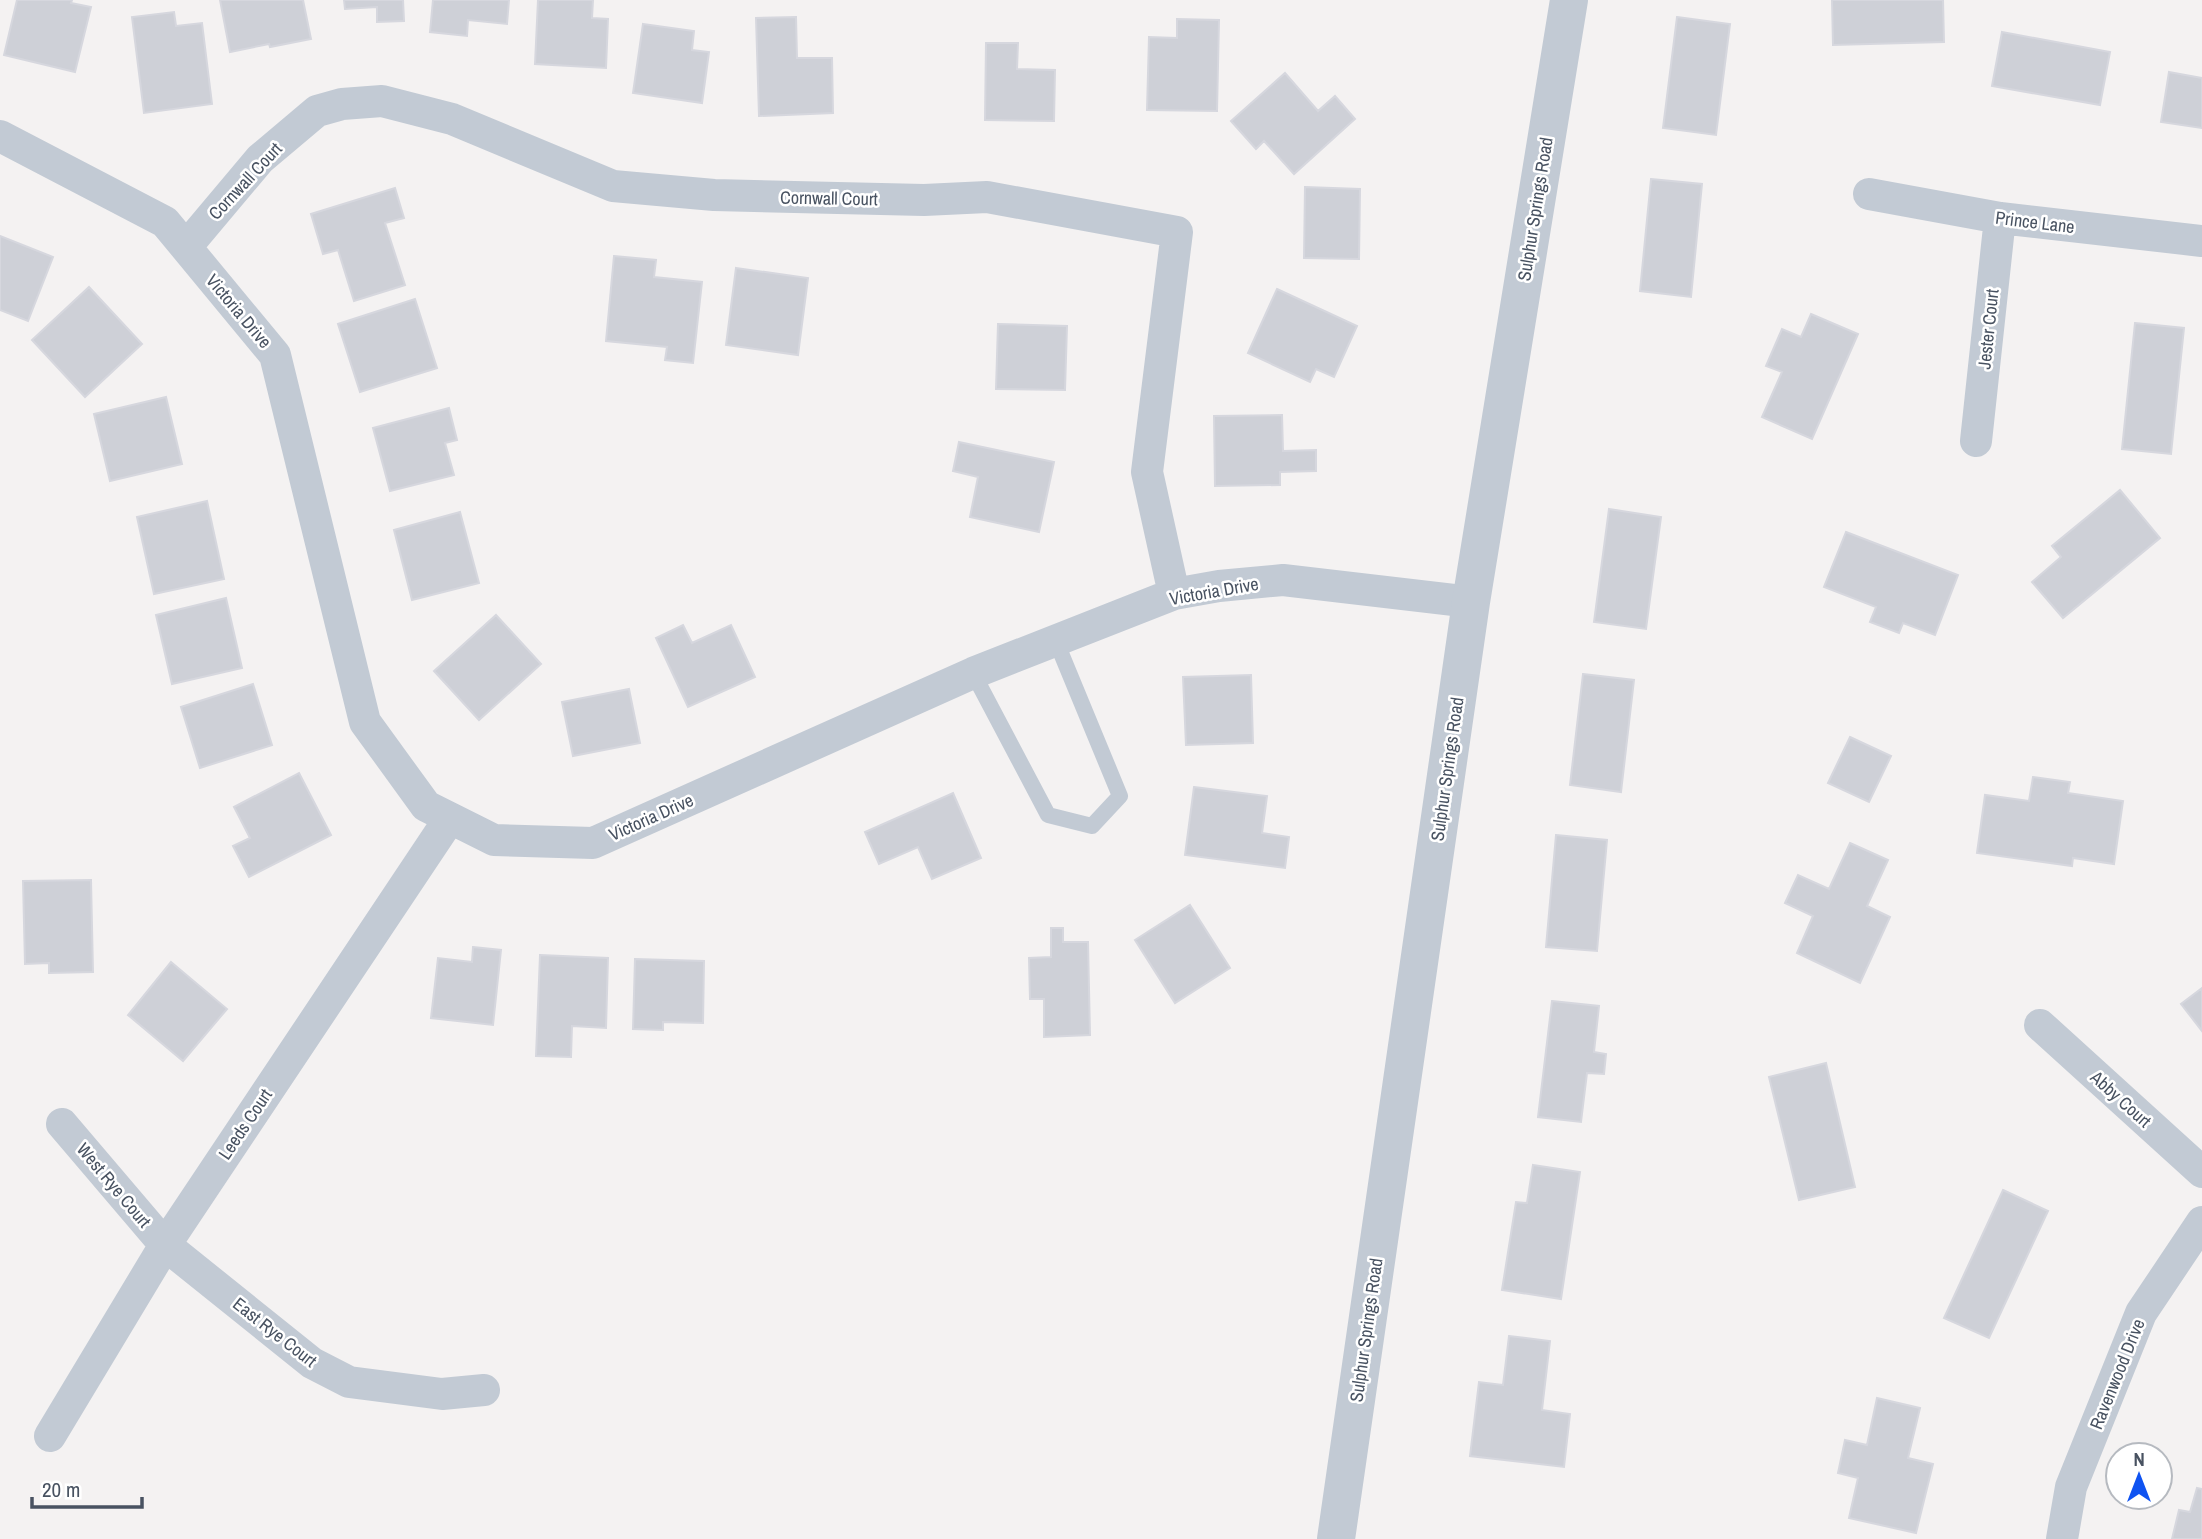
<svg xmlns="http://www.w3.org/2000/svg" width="2202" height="1539" viewBox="0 0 2202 1539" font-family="'Archivo Narrow',sans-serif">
<rect width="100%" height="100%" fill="#f4f2f2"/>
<path fill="#ced0d7" stroke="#d6d7de" stroke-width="2" d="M17 0H72L71 3 91 7 75 72 4 55Z
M220 0H303L311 39 270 47 269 44 230 52Z
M344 0H403L404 21 377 22V7L345 9Z
M433 0H509L507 24 468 20 467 36 430 32Z
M538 0H593L592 18 608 19 606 68 535 64Z
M1832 0H1943L1944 42 1833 45Z
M174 12 176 26 202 23 212 104 144 113 132 17Z
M796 17 797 58H832L833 113 759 116 756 18Z
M1677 17 1730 24 1716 135 1663 128Z
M1177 19 1219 20 1217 111 1147 110 1149 37 1177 38Z
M643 24 694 31 692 50 709 52 702 103 633 93Z
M2002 32 2110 52 2100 105 1992 86Z
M986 43H1018L1017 69 1055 70 1054 121 985 120Z
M2169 72 2202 78V128L2161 122Z
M1285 73 1318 111 1335 96 1355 119 1294 174 1264 141 1256 149 1231 121Z
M1651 179 1702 184 1691 297 1640 291Z
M1305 187 1360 189 1359 259 1304 258Z
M395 188 404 218 385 223 405 285 354 301 338 250 323 254 311 214Z
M0 236 53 257 28 321 0 310Z
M614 256 656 260 654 277 702 282 693 363 665 360 667 347 606 341Z
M736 268 808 278 798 355 726 345Z
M89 287 142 344 85 397 32 340Z
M1277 289 1357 326 1334 377 1316 369 1310 382 1248 353Z
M415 299 437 368 360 392 338 324Z
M1811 314 1858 334 1812 439 1762 417 1782 372 1766 366 1782 329 1801 337Z
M2135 323 2184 328 2171 454 2122 449Z
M998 324 1067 326 1065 390 996 389Z
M166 397 182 464 110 481 94 414Z
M449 408 457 440 445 443 454 475 390 491 373 428Z
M1282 415 1283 451 1316 450V471L1280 472V485L1215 486 1214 416Z
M959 442 1054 462 1039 532 970 517 978 477 953 471Z
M2120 490 2160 538 2063 618 2032 582 2061 557 2052 546Z
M207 501 224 579 154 594 137 517Z
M1609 509 1661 517 1646 629 1594 622Z
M460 512 479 583 412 600 394 530Z
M1846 532 1958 575 1935 635 1903 623 1899 633 1870 622 1876 607 1824 587Z
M226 598 242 668 172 684 156 615Z
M496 615 541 664 479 720 434 671Z
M683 625 692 643 731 625 755 677 688 707 656 638Z
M1583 674 1634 680 1621 792 1570 785Z
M1251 675 1253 743 1186 745 1183 677Z
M253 684 272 745 200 768 181 707Z
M629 689 640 743 573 756 562 702Z
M1850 737 1891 756 1869 802 1828 783Z
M299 773 331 835 249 877 233 846 250 838 234 807Z
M2033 777 2070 782 2068 793 2123 801 2114 864 2073 858 2072 866 1977 853 1985 795 2029 801Z
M1194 787 1267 796 1262 833 1289 837 1285 868 1185 855Z
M953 793 981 858 932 879 918 847 879 864 865 832Z
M1556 835 1607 840 1597 951 1546 947Z
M1850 843 1888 860 1867 906 1890 917 1860 983 1797 953 1813 916 1785 903 1798 875 1829 889Z
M91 880 93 972 49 973V963L25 964 23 881Z
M1190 905 1230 968 1175 1003 1135 940Z
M1051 928H1063V942H1088L1090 1035 1044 1037V999H1030L1029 958 1051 957Z
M473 947 501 950 493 1025 431 1018 438 958 472 962Z
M540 955 608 958 606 1028 572 1026 571 1057 536 1056Z
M635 959 704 961 703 1023 663 1022V1030L633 1029Z
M171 962 227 1009 183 1061 128 1015Z
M2202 988V1031L2181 1004Z
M1552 1001 1599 1006 1594 1052 1606 1054 1604 1074 1587 1073 1581 1122 1538 1117Z
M1826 1063 1855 1187 1799 1200 1769 1077Z
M1533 1165 1580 1172 1561 1299 1502 1290 1516 1202 1527 1203Z
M2003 1190 2048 1211 1989 1338 1944 1318Z
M1509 1336 1550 1341 1542 1410 1570 1414 1564 1467 1470 1456 1479 1382 1503 1385Z
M1877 1398 1920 1408 1908 1458 1933 1464 1916 1533 1849 1518 1858 1478 1838 1473 1845 1440 1867 1445Z
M2197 1488 2202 1489V1539H2172L2179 1510 2190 1512Z"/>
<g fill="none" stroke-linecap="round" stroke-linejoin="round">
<path stroke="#c2cad4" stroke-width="16" d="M973 673 1048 815 1092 826 1120 796 1056 641"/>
<path stroke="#c2cad4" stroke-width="32" d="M0 136 165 222 275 355 365 722 426 806 494 840 593 843 973 673 1174 594 1219 586 1283 580 1471 602
M1869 194 2000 218 2202 241
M186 247 260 159 317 111 342 104 382 101 452 119 613 186 714 195 924 200 987 197 1177 232 1147 472 1174 594
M1976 441 2000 218
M2040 1025 2202 1172
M62 1124 165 1245 312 1363 349 1382 442 1394 484 1390
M50 1436 165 1245 450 818
M2062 1539 2071 1487 2141 1313 2202 1222"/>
<path stroke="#c2cad4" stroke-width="38" d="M1336 1539 1471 602 1569 0"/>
</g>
<g text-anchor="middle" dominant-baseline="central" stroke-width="5" stroke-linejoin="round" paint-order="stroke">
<g font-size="18" fill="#485261" stroke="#fff">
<text transform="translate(245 181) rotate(-47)">Cornwall Court</text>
<text transform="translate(829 198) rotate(1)">Cornwall Court</text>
<text transform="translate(1535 209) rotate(-81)">Sulphur Springs Road</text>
<text transform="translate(2035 222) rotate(7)">Prince Lane</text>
<text transform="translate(239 311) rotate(50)">Victoria Drive</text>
<text transform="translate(1988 329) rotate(-84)">Jester Court</text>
<text transform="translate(1214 591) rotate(-10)">Victoria Drive</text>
<text transform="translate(1447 769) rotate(-82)">Sulphur Springs Road</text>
<text transform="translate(651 817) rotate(-24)">Victoria Drive</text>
<text transform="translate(2121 1099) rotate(42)">Abby Court</text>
<text transform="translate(245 1124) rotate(-56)">Leeds Court</text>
<text transform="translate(114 1185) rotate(50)">West Rye Court</text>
<text transform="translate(1366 1330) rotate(-82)">Sulphur Springs Road</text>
<text transform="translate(275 1332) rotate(38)">East Rye Court</text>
<text transform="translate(2117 1374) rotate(-68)">Ravenwood Drive</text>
</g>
</g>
<g transform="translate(2139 1476)"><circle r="33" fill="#ffffff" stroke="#b6bac0" stroke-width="2"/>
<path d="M0-5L12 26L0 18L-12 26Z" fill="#0f53f1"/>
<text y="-10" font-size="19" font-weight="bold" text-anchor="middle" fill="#485261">N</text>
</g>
<path d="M32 1497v10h110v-10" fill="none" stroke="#485261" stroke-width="3.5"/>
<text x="42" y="1497" font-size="21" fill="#485261" stroke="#ffffff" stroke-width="5" paint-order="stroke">20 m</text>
</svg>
